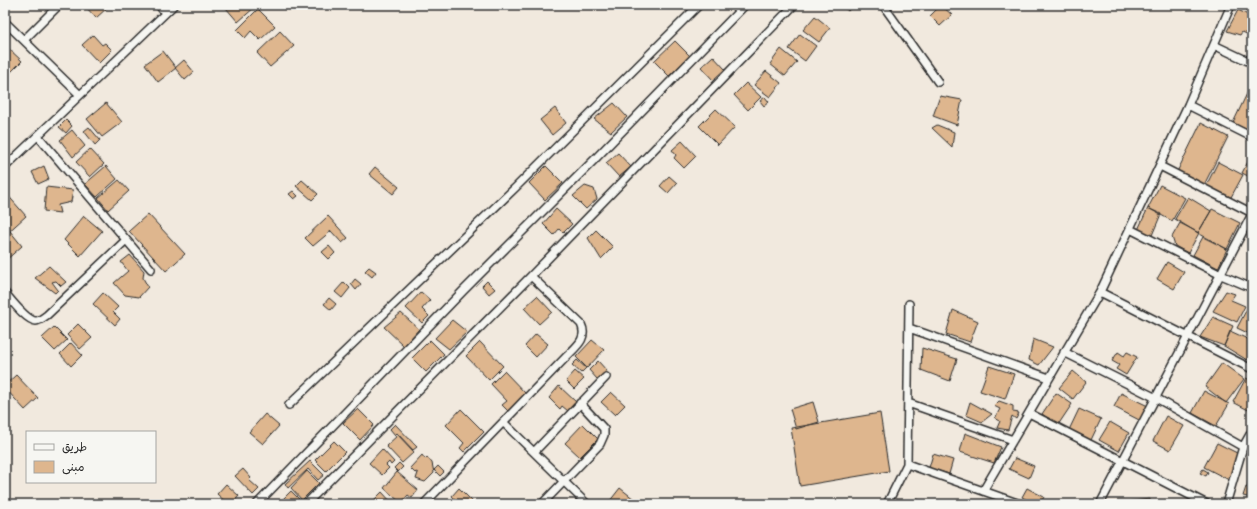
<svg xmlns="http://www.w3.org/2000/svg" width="1257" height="509" viewBox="0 0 1257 509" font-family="Sriracha,'Playpen Sans Arabic',sans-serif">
<rect width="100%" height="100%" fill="#f1e9de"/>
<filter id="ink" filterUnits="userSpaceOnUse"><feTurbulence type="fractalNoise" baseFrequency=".025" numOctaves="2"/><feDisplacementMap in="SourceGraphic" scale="8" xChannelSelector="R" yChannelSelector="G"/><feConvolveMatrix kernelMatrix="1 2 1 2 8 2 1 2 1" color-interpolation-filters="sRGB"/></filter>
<g filter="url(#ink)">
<path fill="#deb68e" stroke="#2b2b2b" d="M84 5H105L107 8 96 18Z
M229 5H253L255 7 238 22 226 8Z
M841 5H854L848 11Z
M941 5 952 15 940 26 930 16Z
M258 9 275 26 260 40 251 31 245 38 237 30Z
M1238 10 1252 17V36L1242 32 1240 35 1227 31Z
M815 16 830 28 819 42 803 30Z
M280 31 294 46 270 67 257 53Z
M800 34 816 46 805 61 789 49Z
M93 35 102 45 105 43 112 50 99 63 82 45Z
M675 41 690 56 669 76 654 61Z
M8 48 22 61 5 78V50Z
M781 49 797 62 785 76 770 64Z
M163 51 176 68 158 82 145 64Z
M713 56 725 69 713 80 701 67Z
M184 60 194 72 185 80 175 68Z
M766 71 781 83 770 97 754 85Z
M746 83 761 97 748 110 734 95Z
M1252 83V132L1233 123Z
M940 96 962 100 957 125 933 116Z
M765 97 769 102 764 106 760 101Z
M106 103 122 122 102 137 87 119Z
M614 103 627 117 611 132 594 119Z
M555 108 566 123 552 135 540 120Z
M716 109 735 127 718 145 699 126Z
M66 120 72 126 66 133 59 127Z
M1201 123 1228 137 1204 185 1177 172Z
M937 125 954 132 952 147 932 128Z
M89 127 100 140 95 145 84 131Z
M72 130 85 146 73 157 60 140Z
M682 141 696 156 684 168 674 158 676 155 672 150Z
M90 149 104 164 90 177 76 162Z
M618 153 631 167 619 177 606 163Z
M1252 154V178L1242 173Z
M1218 162 1243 175 1230 199 1206 186Z
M44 166 49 179 38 184 32 172Z
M106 166 117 179 97 197 85 184Z
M546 166 563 183 545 200 529 183Z
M375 167 399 187 393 194 369 174Z
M669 176 677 183 668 193 660 186Z
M119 180 129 191 108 210 98 198Z
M302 180 318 194 312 200 296 186Z
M1160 185 1185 198 1172 221 1148 208Z
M585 186 594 189 597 199 586 209 573 196Z
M46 187 73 190 71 202 58 205 60 213 44 211Z
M293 191 298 196 294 199 289 194Z
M5 192 26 216 5 235Z
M1188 197 1211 211 1198 233 1175 219Z
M1148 208 1161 214 1150 240 1136 234Z
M556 209 572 224 563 233 559 229 554 235 543 224Z
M1212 209 1240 223 1227 249 1198 233Z
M148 214 185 254 166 271 129 231Z
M84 216 102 231 80 256 64 240Z
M328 216 348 238 342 243 331 231 313 246 305 238Z
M1180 223 1199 233 1188 253 1175 246 1172 237Z
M596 230 613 247 601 259 588 238Z
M10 231 22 246 5 261V235Z
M1203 237 1227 249 1218 268 1193 255Z
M329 246 335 253 329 259 322 252Z
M130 255 144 271 143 278 148 287 139 297 125 295 114 283 128 271 121 262Z
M1167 262 1184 272 1174 289 1157 279Z
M49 266 66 282 61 286 56 281 52 282 58 290 55 293 35 278Z
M369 267 376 272 372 277 365 271Z
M355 279 361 284 356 290 351 284Z
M487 281 495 289 489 294 482 286Z
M344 282 350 288 342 298 335 292Z
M1226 291 1235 294 1231 300 1245 306 1237 322 1213 311Z
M421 292 430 300 422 309 429 316 422 323 406 308Z
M103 293 118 307 113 312 120 319 115 325 93 304Z
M537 296 552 312 539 324 524 308Z
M329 298 336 304 331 310 324 304Z
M1250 303 1252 305V335L1237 328Z
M953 310 978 321 970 342 946 334Z
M401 313 419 329 404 346 384 327Z
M1213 317 1233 326 1224 346 1200 337Z
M452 320 467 332 449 349 435 338Z
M78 324 92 338 80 349 67 335Z
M54 327 67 340 55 351 42 338Z
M1230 331 1252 341V354L1247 360 1224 346Z
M536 334 548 344 536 357 525 346Z
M1033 339 1053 347 1039 365 1029 360Z
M430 340 444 354 426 372 412 358Z
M592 340 604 350 587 368 576 357Z
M480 342 503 366 489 380 466 356Z
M71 343 82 355 71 366 60 354Z
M922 348 957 359 950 381 921 370Z
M1118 352 1124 356 1127 352 1137 357 1126 375 1116 369 1119 365 1112 361Z
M577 360 586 368 581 373 572 365Z
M598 361 607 371 597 379 589 370Z
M1222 363 1244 379 1226 403 1205 387Z
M989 366 1014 374 1005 399 980 391Z
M504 371 527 395 509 412 502 405 507 401 491 384Z
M575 371 584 379 574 389 566 381Z
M1073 371 1086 382 1073 399 1059 388Z
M16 375 38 398 25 410 5 388V385Z
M1246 378 1252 381V412L1233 402Z
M559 386 576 402 568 411 562 406 560 409 549 398Z
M1204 391 1229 404 1216 426 1192 413Z
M611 392 625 405 615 415 601 402Z
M1056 393 1072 404 1058 425 1042 414Z
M1121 393 1148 406 1141 421 1114 407Z
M999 401 1013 406V412L1019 413 1016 419 1012 416 1008 430 997 428 1000 421 995 418 1000 409 994 406Z
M813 402 819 422 796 429 790 409Z
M970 402 992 414 982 422 966 415Z
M358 409 374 425 360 440 343 423Z
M461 409 484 432 464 452 460 448 464 443 446 425Z
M1079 409 1101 419 1091 440 1069 430Z
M880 413 889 471 800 486 791 428Z
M265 414 279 426 263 444 249 432Z
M1166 416 1184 426 1170 450 1153 441Z
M1110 422 1129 433 1119 451 1099 440Z
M395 424 417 447 413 450 397 433 395 435 390 429Z
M583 424 598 439 580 457 565 443Z
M965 433 1001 447 994 463 960 452Z
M398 435 414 452 402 463 386 446Z
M334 441 345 452 326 471 315 460Z
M1217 443 1241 455 1229 480 1204 467Z
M382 449 394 462 391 465 389 462 386 465 389 468 382 475 369 463Z
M933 454 953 460 949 474 929 468Z
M422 455 425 459 427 457 432 463 434 473 425 482 416 479 418 473 416 472 415 473 410 468Z
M1015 458 1034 466 1029 478 1009 469Z
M310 461 324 475 318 480 308 469 288 488 285 484Z
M399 463 403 467 398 472 394 468Z
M438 466 444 472 440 476 434 470Z
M243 469 251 478 249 480 259 489 253 495 235 476Z
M1203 469 1208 472 1206 476 1200 473Z
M307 471 319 483 302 500 291 488Z
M397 472 418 490 412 498 408 495 401 503 384 488Z
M1250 476 1252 477V488L1247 486Z
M226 484 239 496 232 504H228L217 494Z
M1246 487 1252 489V498L1243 496Z
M459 488 475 504H460L452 496Z
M620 488 639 503V504H612L609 502Z
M1027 488 1044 497 1040 504H1034L1022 497Z
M291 491 302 502 300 504H281L279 503Z
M382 492 393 504H370Z
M916 499 931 504H914Z
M1150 499V504H1115V503Z"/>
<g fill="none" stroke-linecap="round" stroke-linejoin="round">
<g stroke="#2b2b2b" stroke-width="10">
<path id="street" d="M159 5 165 13
M883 5 938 82
M5 22 80 95
M24 40 59 5
M1214 45 1252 63
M1188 105 1252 137
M38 136 151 269
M1160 166 1252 213
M5 167 174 5
M1130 229 1221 275 1252 288
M1100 292 1252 369
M5 293C11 300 27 321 36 321 39 321 43 318 47 315L126 240
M909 328 1049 378
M1064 352 1156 398 1243 447
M908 403 1013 440
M289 405 515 188 699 5
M1029 413 1207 504
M503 422 587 504
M534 452 606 377
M907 464 1020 504
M983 491 1100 292 1188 105 1231 5
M257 504 463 291 596 158 745 5
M306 504 531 276 794 5
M424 504 567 356C577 346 588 338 581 324L531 276
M542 504 600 444 604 435V429L580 403
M887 504 907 464 909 304
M1100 504 1252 214
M1226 504 1243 447 1252 431"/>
</g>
<use href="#street" stroke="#f6f6f2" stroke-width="7"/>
</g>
</g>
<rect width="1257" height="509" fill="none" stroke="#f6f6f2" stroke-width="20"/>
<rect x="10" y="10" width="1237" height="489" fill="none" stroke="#2b2b2b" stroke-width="1.5" filter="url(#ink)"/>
<rect x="26" y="431" width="130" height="52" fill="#f6f6f2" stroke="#a5a5a2"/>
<rect x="34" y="444" width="20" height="6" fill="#f6f6f2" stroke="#a5a5a2"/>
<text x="62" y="451" font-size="12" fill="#2b2b2b">طريق</text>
<rect x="34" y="461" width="20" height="12" fill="#deb68e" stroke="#a5a5a2"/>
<text x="62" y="471" font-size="12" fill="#2b2b2b">مبنى</text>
</svg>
